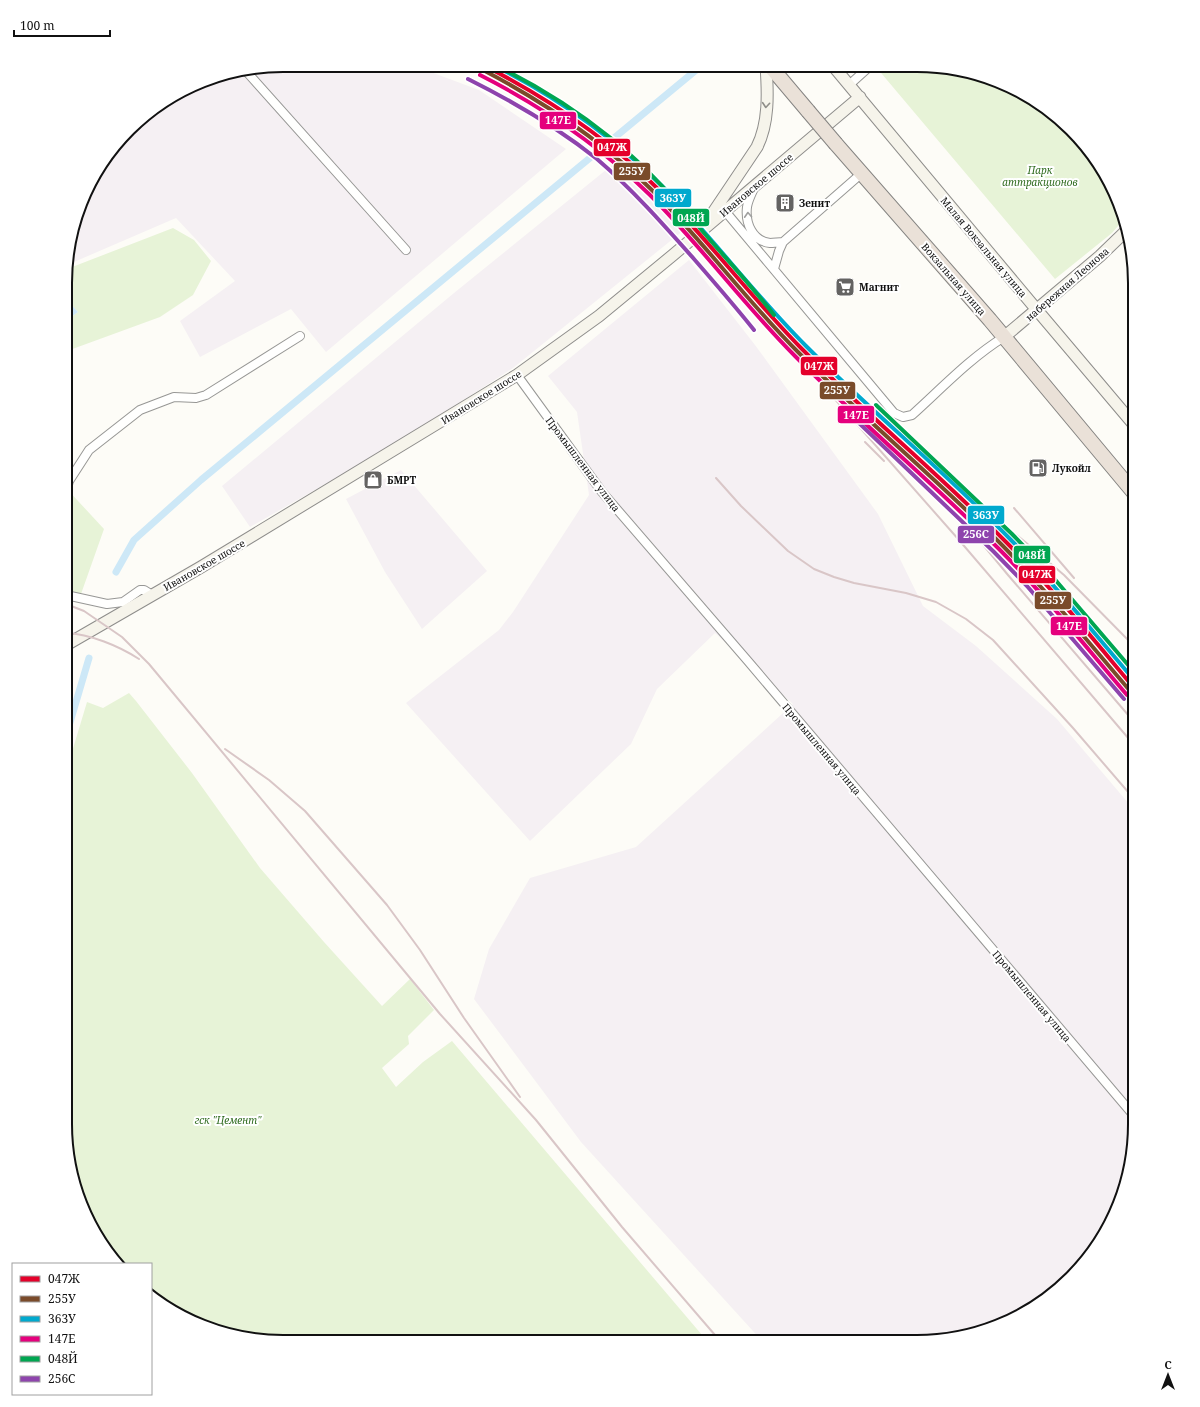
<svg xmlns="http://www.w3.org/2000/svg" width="1200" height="1407" viewBox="0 0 1200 1407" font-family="'Noto Serif',serif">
<rect width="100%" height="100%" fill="#fdfcf7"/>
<path fill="#f5f0f3" d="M283 65H412L479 90 566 149 326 352 291 309 200 357 180 321 235 281 176 218 67 265V254L94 174 140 119 213 77Z
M617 161 684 230 513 368 392 446 250 527 222 486 454 293Z
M689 260 755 345 878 514 923 606 976 646 1057 719 1135 811V1138L1123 1194 1098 1245 1071 1278 1026 1313 987 1330 931 1342H763L581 1142 474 999 489 949 530 878 636 847 793 704 715 633 657 689 631 744 530 841 406 703 499 630 513 612 589 495 577 412 548 376Z
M401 470 487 571 422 629 385 572 346 499Z"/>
<path fill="#e7f3d7" d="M876 67H946L1000 82 1038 102 1081 139 1106 174 1124 219 1112 233 1055 279Z
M173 228 194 240 211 261 193 295 160 317 67 351V320L78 312 67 300V269Z
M66 488 104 529 81 594 66 589Z
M129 693 136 701 192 773 260 868 324 942 382 1006 410 979 434 1010 408 1036 409 1044 382 1068 396 1087 423 1062 452 1041 708 1342H269L213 1330 162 1305 151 1296V1264H118L94 1233 73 1181 65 1124 66 772 87 702 103 708Z"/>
<path fill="#cde8f7" d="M67 300 78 312 67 320Z"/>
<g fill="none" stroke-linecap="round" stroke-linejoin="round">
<path stroke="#cde8f7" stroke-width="7" d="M116 572 134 540 201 480 701 66
M66 736 89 658"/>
<g stroke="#979795" stroke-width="10">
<path id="street" d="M246 71 406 250
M849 85 869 67
M755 186C752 193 748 200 747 207 745 224 753 241 770 243 774 243 779 242 783 242
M725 211 894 413 903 417 912 415C941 389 970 358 1004 337
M774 269 779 251 783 242 862 173
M517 375 602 492 747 660 1135 1117
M66 491 69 481 89 450 140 410 174 397 196 398 206 395 300 336
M66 595 107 604 123 602 140 590H144L152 595"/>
</g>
<g stroke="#8e8d8b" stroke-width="13">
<path id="secondary" d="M834 67 1037 310 1135 426
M706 223 757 147C769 123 768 93 766 66
M1004 337 1100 256 1128 229
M66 645 201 567 517 375 599 316 673 255 860 97"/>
</g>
<g stroke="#858482" stroke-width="16">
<path id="highway" d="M770 66 808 111
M836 144 990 320 1135 494"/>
</g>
<use href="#street" stroke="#fffffe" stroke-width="8"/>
<use href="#secondary" stroke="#f6f4eb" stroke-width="11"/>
<use href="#highway" stroke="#eae1d8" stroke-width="14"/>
<path stroke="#d9c6c7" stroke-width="2" d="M766 321 959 540 1135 746
M898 440 1024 541 1064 575 1135 647
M865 442 884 461
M901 451 927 477 1008 575 1135 723
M716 478 741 506 788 551 814 569 834 577 854 583 906 593 936 602 966 619 993 640 1073 728 1135 800
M1014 508 1074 578
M66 604 84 611 122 637 149 664 440 1014 536 1120 622 1227 721 1342
M66 633C90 634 119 646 139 659
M225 749 269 780 305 811 387 905 420 950 464 1018 520 1097"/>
<g stroke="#858482" stroke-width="16" stroke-linecap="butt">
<path id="highway-bridge" d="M808 111 836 144"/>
</g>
<use href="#highway-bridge" stroke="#eae1d8" stroke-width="14"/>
<g stroke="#fff" stroke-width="7">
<path id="rail-1" d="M485 66C549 99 608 138 658 189 708 240 751 297 801 348 867 415 940 475 1006 542 1052 588 1093 639 1135 689"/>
</g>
<g stroke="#fff" stroke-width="7">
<path id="rail-2" d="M483 70C546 103 605 143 656 194 705 244 748 302 798 352 864 419 937 479 1003 546 1048 592 1089 643 1131 692"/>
</g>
<g stroke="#fff" stroke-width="7">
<path id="rail-3" d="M495 66C557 97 613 137 662 186 712 237 755 295 806 346 872 412 945 472 1011 540 1055 584 1094 633 1135 681"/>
</g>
<g stroke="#fff" stroke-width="7">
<path id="rail-4" d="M480 75C543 107 600 146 650 195 701 246 744 305 795 356 861 423 933 483 999 549 1045 595 1085 646 1127 695"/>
</g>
<g stroke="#fff" stroke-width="7">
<path id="rail-5" d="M497 66C538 86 576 110 612 139 649 169 680 205 711 241 732 265 754 289 774 315
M876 405 1012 534 1046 569 1135 673"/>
</g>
<g stroke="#fff" stroke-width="7">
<path id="rail-6" d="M468 79C514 102 557 127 597 159 632 189 663 224 694 259 714 282 735 306 754 330
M859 423 994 552 1027 586 1124 699"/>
</g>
<use href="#rail-1" stroke="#e4002b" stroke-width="4"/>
<use href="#rail-2" stroke="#7a4b2a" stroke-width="4"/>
<use href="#rail-3" stroke="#00a9ce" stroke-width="4"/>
<use href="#rail-4" stroke="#e5007d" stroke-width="4"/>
<use href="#rail-5" stroke="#00a651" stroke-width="4"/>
<use href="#rail-6" stroke="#8e44ad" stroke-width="4"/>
</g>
<defs><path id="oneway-chevron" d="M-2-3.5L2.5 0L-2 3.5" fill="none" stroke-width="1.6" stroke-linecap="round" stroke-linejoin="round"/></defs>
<use stroke="#8f8e89" href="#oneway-chevron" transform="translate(766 105) rotate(95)"/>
<use stroke="#a0a09f" href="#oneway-chevron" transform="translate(748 215) rotate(-93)"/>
<defs>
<g id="building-square" transform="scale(1)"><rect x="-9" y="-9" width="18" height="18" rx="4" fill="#646362" stroke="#fff"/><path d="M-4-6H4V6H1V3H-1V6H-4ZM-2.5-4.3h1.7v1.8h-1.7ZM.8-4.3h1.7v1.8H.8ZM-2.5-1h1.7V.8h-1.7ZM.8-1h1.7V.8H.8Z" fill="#fff"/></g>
<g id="supermarket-square" transform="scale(1)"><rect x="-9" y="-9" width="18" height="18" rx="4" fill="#646362" stroke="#fff"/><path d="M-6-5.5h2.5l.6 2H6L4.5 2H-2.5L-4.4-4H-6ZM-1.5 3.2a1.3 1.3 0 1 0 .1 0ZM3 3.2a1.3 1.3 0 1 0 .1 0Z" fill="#fff"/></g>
<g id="fuel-square" transform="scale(1)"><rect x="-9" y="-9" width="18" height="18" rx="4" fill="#646362" stroke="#fff"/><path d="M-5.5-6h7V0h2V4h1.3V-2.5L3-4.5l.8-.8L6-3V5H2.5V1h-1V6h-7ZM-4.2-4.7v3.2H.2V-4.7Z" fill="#fff"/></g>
<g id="shop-square" transform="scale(1)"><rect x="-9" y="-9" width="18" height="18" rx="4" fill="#646362" stroke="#fff"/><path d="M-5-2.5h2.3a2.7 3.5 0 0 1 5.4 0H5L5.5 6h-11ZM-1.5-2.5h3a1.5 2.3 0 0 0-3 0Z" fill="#fff"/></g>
</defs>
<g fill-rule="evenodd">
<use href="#building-square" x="785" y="203"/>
<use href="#supermarket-square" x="845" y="287"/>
<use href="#fuel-square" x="1038" y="468"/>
<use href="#shop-square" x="373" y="480"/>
</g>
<g text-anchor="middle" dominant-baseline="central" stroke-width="4" stroke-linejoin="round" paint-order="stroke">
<g font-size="10" font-style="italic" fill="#2f6b1f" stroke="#fff">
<text x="1040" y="170">Парк<tspan x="1040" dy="12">аттракционов</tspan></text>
<text x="228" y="1120">гск "Цемент"</text>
</g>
<g font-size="10" fill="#111" stroke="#fff">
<text transform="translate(756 185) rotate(-40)">Ивановское шоссе</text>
<text transform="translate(984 247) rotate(50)">Малая Вокзальная улица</text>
<text transform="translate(954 279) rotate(49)">Вокзальная улица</text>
<text transform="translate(1067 284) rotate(-41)">набережная Леонова</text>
<text transform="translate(481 397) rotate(-32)">Ивановское шоссе</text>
<text transform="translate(583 464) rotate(53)">Промышленная улица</text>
<text transform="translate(204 565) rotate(-30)">Ивановское шоссе</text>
<text transform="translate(822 749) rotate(50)">Промышленная улица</text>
<text transform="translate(1032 996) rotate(50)">Промышленная улица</text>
</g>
<g font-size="10" font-weight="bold" fill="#111" stroke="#fff" text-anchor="start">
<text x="799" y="203">Зенит</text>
<text x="859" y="287">Магнит</text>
<text x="1052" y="468">Лукойл</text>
<text x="387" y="480">БМРТ</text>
</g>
</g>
<path d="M0 0H1200V1407H0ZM283 72H917A211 211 0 0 1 1128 283V1124A211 211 0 0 1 917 1335H283A211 211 0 0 1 72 1124V283A211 211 0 0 1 283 72Z" fill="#fff" fill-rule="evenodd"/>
<path fill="none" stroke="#111" stroke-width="2" d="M283 72H917A211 211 0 0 1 1128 283V1124A211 211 0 0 1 917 1335H283A211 211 0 0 1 72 1124V283A211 211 0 0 1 283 72Z"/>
<g stroke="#fff" stroke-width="1.5">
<rect x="539" y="111" width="38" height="19" rx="4" fill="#e5007d"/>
<rect x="593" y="138" width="38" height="19" rx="4" fill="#e4002b"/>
<rect x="613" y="162" width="38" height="19" rx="4" fill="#7a4b2a"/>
<rect x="654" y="188" width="38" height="20" rx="4" fill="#00a9ce"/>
<rect x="672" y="208" width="38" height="19" rx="4" fill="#00a651"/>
<rect x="800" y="356" width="38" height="20" rx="4" fill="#e4002b"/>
<rect x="819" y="381" width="37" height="19" rx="4" fill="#7a4b2a"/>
<rect x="837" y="405" width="38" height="19" rx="4" fill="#e5007d"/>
<rect x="967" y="505" width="38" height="20" rx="4" fill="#00a9ce"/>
<rect x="957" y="525" width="38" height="19" rx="4" fill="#8e44ad"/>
<rect x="1013" y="545" width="38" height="19" rx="4" fill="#00a651"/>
<rect x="1018" y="565" width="38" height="19" rx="4" fill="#e4002b"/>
<rect x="1034" y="591" width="38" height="19" rx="4" fill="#7a4b2a"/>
<rect x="1050" y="616" width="38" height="20" rx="4" fill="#e5007d"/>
</g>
<g font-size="11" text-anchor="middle" font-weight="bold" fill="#fff">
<text x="558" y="124">147Е</text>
<text x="612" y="151">047Ж</text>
<text x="632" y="175">255У</text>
<text x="673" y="202">363У</text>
<text x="691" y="222">048Й</text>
<text x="819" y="370">047Ж</text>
<text x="837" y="394">255У</text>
<text x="856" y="419">147Е</text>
<text x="986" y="519">363У</text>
<text x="976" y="538">256С</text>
<text x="1032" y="559">048Й</text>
<text x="1037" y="578">047Ж</text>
<text x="1053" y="604">255У</text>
<text x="1069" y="630">147Е</text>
</g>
<rect x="12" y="1263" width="140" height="132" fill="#ffffff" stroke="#a0a0a0"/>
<rect x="20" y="1276" width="20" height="6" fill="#e4002b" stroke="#a0a0a0"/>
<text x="48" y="1283" font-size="12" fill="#111111">047Ж</text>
<rect x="20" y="1296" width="20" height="6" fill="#7a4b2a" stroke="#a0a0a0"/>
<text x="48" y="1303" font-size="12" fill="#111111">255У</text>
<rect x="20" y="1316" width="20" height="6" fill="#00a9ce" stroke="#a0a0a0"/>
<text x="48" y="1323" font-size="12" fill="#111111">363У</text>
<rect x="20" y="1336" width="20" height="6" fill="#e5007d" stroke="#a0a0a0"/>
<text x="48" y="1343" font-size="12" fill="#111111">147Е</text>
<rect x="20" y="1356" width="20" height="6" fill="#00a651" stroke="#a0a0a0"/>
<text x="48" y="1363" font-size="12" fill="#111111">048Й</text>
<rect x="20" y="1376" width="20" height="6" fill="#8e44ad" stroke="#a0a0a0"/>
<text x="48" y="1383" font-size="12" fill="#111111">256С</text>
<g transform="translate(1168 1375)" stroke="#ffffff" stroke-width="3" paint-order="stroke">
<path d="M0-3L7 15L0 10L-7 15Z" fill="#111111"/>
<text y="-6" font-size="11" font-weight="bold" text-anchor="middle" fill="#111111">С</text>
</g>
<path d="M14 30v6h96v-6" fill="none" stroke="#111111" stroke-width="2"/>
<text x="20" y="30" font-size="12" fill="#111111" stroke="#ffffff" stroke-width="3" paint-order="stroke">100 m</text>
</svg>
